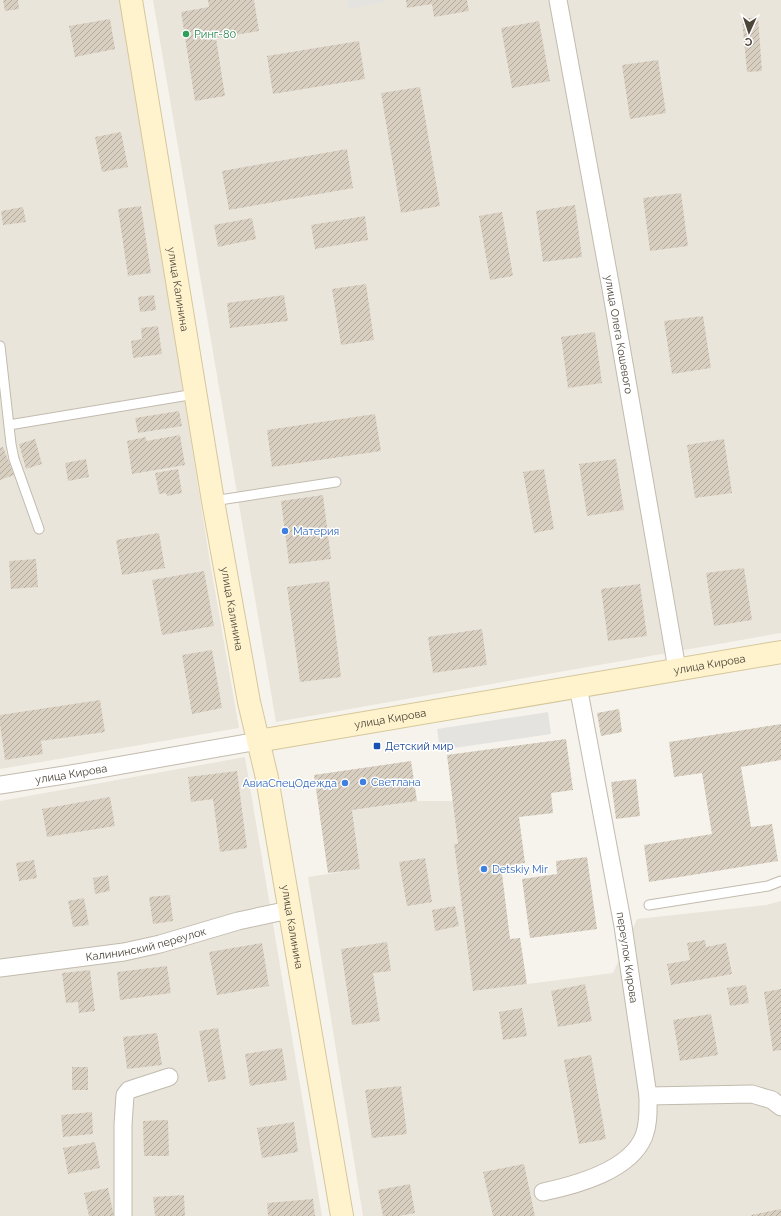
<svg xmlns="http://www.w3.org/2000/svg" width="781" height="1216" viewBox="0 0 781 1216" font-family="Raleway,sans-serif">
<defs>
<pattern id="building-hatch" width="6" height="6" patternUnits="userSpaceOnUse"><rect width="6" height="6" fill="#d8cfc1"/><path d="M-1 1l2-2M0 6l6-6M5 7l2-2" fill="none" stroke="#b1aa9e"/></pattern>
</defs>
<rect width="100%" height="100%" fill="#f6f3ec"/>
<path fill="#eae5da" d="M0 0H120L158 231 209 556 239 728 0 769Z
M153 0H781V633L276 722Z
M245 757 322 1216H0V801Z
M417 801H453L458 844H454L474 991 613 973 637 919 766 905 781 901V1216H363L308 877 360 869 352 810Z"/>
<path fill="#e5e3e0" d="M347 0H384L385 2 349 9Z
M548 712 551 734 440 750 437 729Z"/>
<path fill="url(#building-hatch)" d="M3 0H18L19 9 5 11Z
M208 0H254L259 31 216 38 225 96 195 101 181 12 209 7Z
M406 0H467L469 11 434 17 432 4 407 8Z
M758 17 762 71 747 72 742 19Z
M110 19 115 49 75 57 69 26Z
M539 21 550 81 512 88 501 28Z
M359 41 365 79 273 94 267 56Z
M658 60 666 113 630 119 622 65Z
M420 87 440 206 401 213 381 93Z
M121 132 128 167 102 172 95 137Z
M347 149 353 188 229 210 222 171Z
M681 193 688 246 650 251 643 198Z
M575 205 582 257 543 262 536 211Z
M141 206 151 273 128 276 118 209Z
M23 207 26 222 3 225 1 211Z
M502 212 513 276 490 280 479 216Z
M365 216 368 240 315 249 311 225Z
M252 218 256 239 218 247 214 225Z
M366 284 374 340 341 345 332 289Z
M154 295 156 310 140 312 138 297Z
M284 295 288 321 230 328 227 303Z
M703 316 711 368 672 374 664 321Z
M158 326 162 354 133 358 131 341 142 339 141 328Z
M595 332 602 383 568 388 561 337Z
M179 411 182 426 138 433 135 418Z
M375 414 381 451 272 467 267 430Z
M180 435 185 465 132 474 127 441 146 437V441Z
M35 439 42 464 26 469 19 444Z
M724 439 732 493 695 498 687 445Z
M3 447 14 475 0 480V448Z
M86 459 89 477 68 481 65 463Z
M616 459 624 510 587 516 579 464Z
M178 469 182 493 167 496 166 493 159 494 155 473Z
M544 469 554 529 534 533 523 472Z
M323 495 331 559 289 564 281 501Z
M159 533 165 568 122 575 116 540Z
M36 559 38 587 11 589 9 561Z
M744 568 752 620 714 626 706 573Z
M204 571 214 626 162 635 152 580Z
M329 581 341 677 300 682 287 587Z
M640 584 647 636 608 641 601 589Z
M482 629 487 665 433 673 428 637Z
M212 650 222 708 192 714 182 655Z
M100 700 105 732 41 741 43 754 5 760 0 724V715Z
M619 709 622 732 601 736 597 713Z
M781 724V760L741 767 751 827 772 824 778 861 649 882 644 845 712 834 702 773 674 777 669 742Z
M566 739 573 790 551 793 553 813 519 817 525 863 511 865 512 873 502 874 510 939 520 938 527 984 473 991 454 844H458L447 755Z
M411 761 417 801 352 810 360 869 328 873 314 775Z
M237 771 247 848 220 852 213 799 191 802 188 777Z
M636 779 640 816 616 819 611 782Z
M110 797 115 826 47 837 42 809Z
M587 857 597 929 530 938 522 879 557 874 556 861Z
M425 858 432 902 407 906 399 862Z
M34 860 37 878 19 881 16 863Z
M108 875 110 891 95 894 93 878Z
M170 895 173 921 153 924 149 897Z
M84 898 89 925 73 927 68 901Z
M455 906 459 926 435 931 432 910Z
M705 940 706 947 726 943 732 974 671 985 667 964 690 960 687 943Z
M387 942 391 971 373 973 380 1021 352 1025 341 949Z
M262 943 269 986 217 995 209 952Z
M167 966 171 993 120 1000 117 972Z
M90 970 95 1011 79 1013 78 1002 66 1003 62 973Z
M585 984 592 1021 558 1027 551 991Z
M746 985 749 1003 730 1006 727 988Z
M781 989V1050L773 1051 764 992Z
M522 1008 527 1036 503 1040 499 1012Z
M711 1014 718 1055 680 1061 673 1020Z
M218 1028 226 1079 208 1082 199 1031Z
M157 1033 162 1065 127 1069 123 1037Z
M282 1048 287 1080 250 1086 245 1054Z
M591 1055 606 1139 579 1144 564 1060Z
M72 1067H88V1090H72Z
M401 1086 407 1134 372 1138 365 1090Z
M92 1112 93 1134 63 1137 61 1115Z
M168 1120 169 1156H144L143 1121Z
M294 1122 298 1152 262 1158 257 1128Z
M95 1142 100 1168 68 1174 63 1148Z
M524 1164 535 1216H493L483 1172Z
M410 1184 415 1213 399 1216H383L378 1190Z
M108 1188 114 1216H89L84 1193Z
M184 1195 185 1216H155L153 1197Z
M313 1199 315 1216H268L267 1203Z
M781 1209V1216H751V1215Z"/>
<g fill="none" stroke-linecap="round" stroke-linejoin="round">
<g stroke="#c2bbae" stroke-width="11">
<path id="lane" d="M0 346 11 444 14 459 39 529
M9 425 195 394
M213 501 336 482
M649 905 768 886 781 881"/>
</g>
<g stroke="#c2bbae" stroke-width="19">
<g id="street">
<path id="s1" d="M558 0 610 283 677 669"/>
<path id="s2" d="M578 686 623 926 648 1096 752 1094 772 1100 781 1107"/>
<path id="s3" d="M0 785 71 774 258 741"/>
<path id="s4" d="M0 968 124 952 160 944 238 921 289 910"/>
<path d="M543 1192C576 1185 630 1171 644 1136 649 1123 648 1109 648 1096"/>
<path d="M123 1216V1125L125 1095 129 1090 169 1077"/>
</g>
</g>
<g stroke="#d6c79b" stroke-width="24">
<g id="secondary">
<path id="s5" d="M131 0 213 501 249 702 267 778 342 1216"/>
<path id="s6" d="M258 741 781 652"/>
</g>
</g>
<use href="#lane" stroke="#fff" stroke-width="9"/>
<use href="#street" stroke="#fff" stroke-width="17"/>
<use href="#secondary" stroke="#fff3cd" stroke-width="22"/>
</g>
<circle fill="#2e9e5b" stroke="#fff" stroke-width="1.5" cx="186" cy="34" r="4"/>
<g fill="#3f7fe0" stroke="#fff" stroke-width="1.5">
<circle cx="285" cy="531" r="4"/>
<circle cx="363" cy="782" r="4"/>
<circle cx="345" cy="783" r="4"/>
<circle cx="484" cy="869" r="4"/>
</g>
<rect fill="#1a4fb4" stroke="#fff" stroke-width="1.5" x="373" y="742" width="8" height="8" rx="2"/>
<g text-anchor="middle" dominant-baseline="central" stroke-width="3" stroke-linejoin="round" paint-order="stroke">
<g font-size="11" fill="#27864d" stroke="#fff" text-anchor="start">
<text x="194" y="34">Ринг-80</text>
</g>
<g font-size="11" fill="#4b4439" stroke="#fff">
<text stroke="none"><textPath href="#s5" startOffset="293">улица Калинина</textPath></text>
<text stroke="none"><textPath href="#s1" startOffset="340">улица Олега Кошевого</textPath></text>
<text stroke="none"><textPath href="#s5" startOffset="617">улица Калинина</textPath></text>
<text stroke="none"><textPath href="#s6" startOffset="458">улица Кирова</textPath></text>
<text stroke="none"><textPath href="#s6" startOffset="134">улица Кирова</textPath></text>
<text stroke="none"><textPath href="#s3" startOffset="72">улица Кирова</textPath></text>
<text stroke="none"><textPath href="#s5" startOffset="941">улица Калинина</textPath></text>
<text stroke="none"><textPath href="#s4" startOffset="148">Калининский переулок</textPath></text>
<text stroke="none"><textPath href="#s2" startOffset="276">переулок Кирова</textPath></text>
</g>
<g font-size="11" fill="#366cbe" stroke="#fff" text-anchor="start">
<text x="293" y="531">Материя</text>
<text x="371" y="782">Светлана</text>
<text x="337" y="783" text-anchor="end">АвиаСпецОдежда</text>
<text x="492" y="869">Detskiy Mir</text>
</g>
<g font-size="11" fill="#164399" stroke="#fff" text-anchor="start">
<text x="385" y="746">Детский мир</text>
</g>
</g>
<g transform="translate(749 32) rotate(183)" stroke="#ffffff" stroke-width="3" paint-order="stroke">
<path d="M0-3L7 15L0 10L-7 15Z" fill="#4b4439"/>
<text y="-6" font-size="11" font-weight="bold" text-anchor="middle" fill="#4b4439">С</text>
</g>
</svg>
